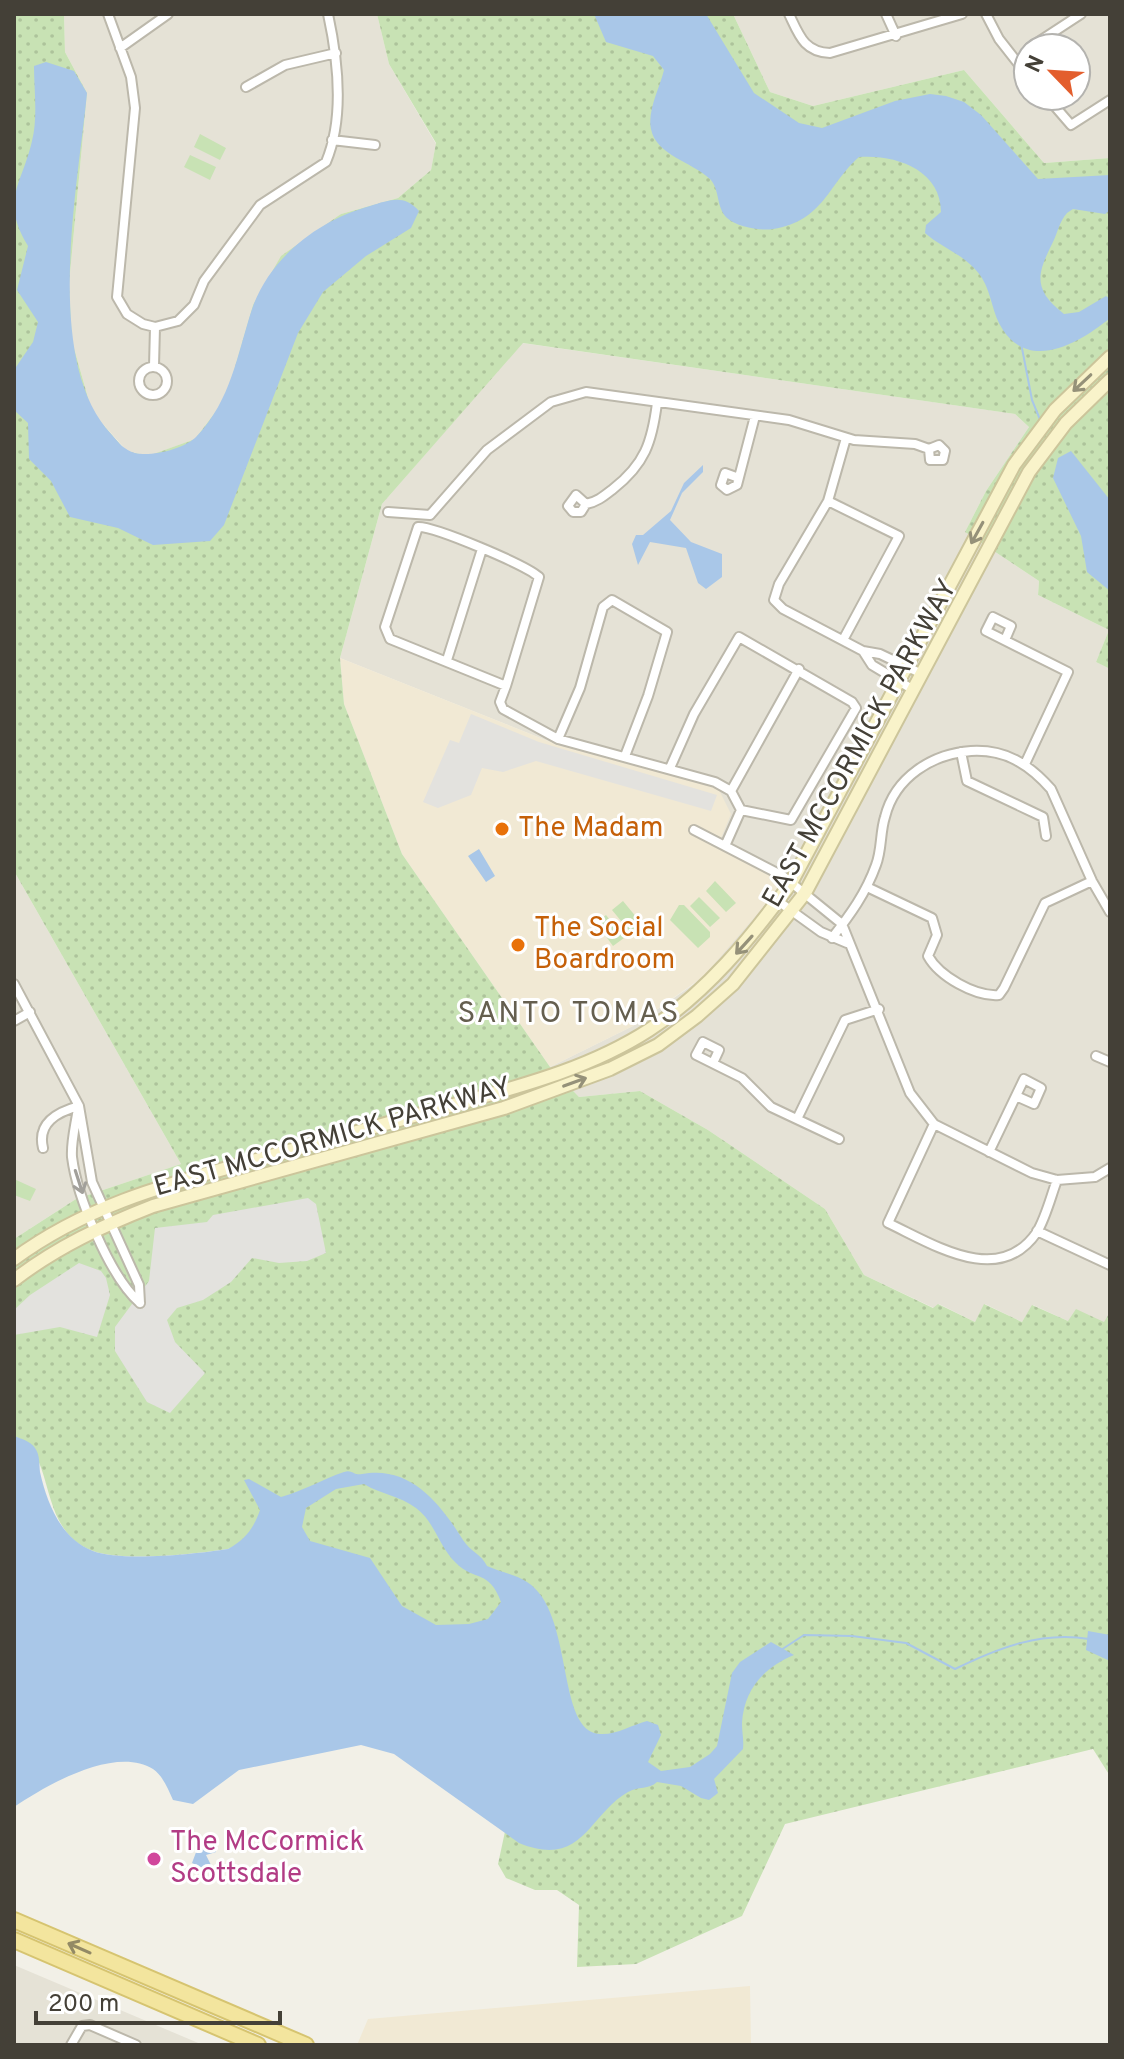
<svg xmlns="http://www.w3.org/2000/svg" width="1124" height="2059" viewBox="0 0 1124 2059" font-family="Overpass,sans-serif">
<defs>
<pattern id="grass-dots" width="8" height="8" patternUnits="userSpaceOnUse" patternTransform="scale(2)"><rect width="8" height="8" fill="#c8e2b4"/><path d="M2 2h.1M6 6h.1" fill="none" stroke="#adc39b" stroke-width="1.8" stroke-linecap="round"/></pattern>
</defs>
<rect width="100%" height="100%" fill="#f2f0e7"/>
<path fill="#e5e2d6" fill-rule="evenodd" d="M64 14H377L389 64 436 144 431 170 398 198 341 214 253 305 226 398 195 439 149 456 127 451 92 412 72 341 69 284 87 93 65 52Z
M733 14H1110V158L1044 163 964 70 813 106 770 92ZM1028 48H1076V96H1028Z
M522 343 1015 414 1029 427 986 491 965 532 1039 581 1038 595 1109 630 1096 662 1110 669V1312L1104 1323 1068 1321 1033 1305 1022 1322 985 1304 975 1322 939 1304 934 1308 864 1275 825 1209 708 1130 640 1091 579 1097 550 1067 633 1026 703 978 719 843 718 788 558 745 340 658 382 504Z
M14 871 181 1164 76 1199 14 1239Z
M14 1965 203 2045H14Z"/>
<path fill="#f1e9d4" d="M340 658 558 745 718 788 731 814 719 843 785 882 703 977 633 1026 550 1067 402 854 344 704Z
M750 1986 751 2045H357L368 2019Z"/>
<path fill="url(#grass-dots)" d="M14 14H64L65 52 87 93 69 284 72 341 92 412 126 451 148 456 195 439 226 398 253 305 281 256 341 214 398 198 431 170 436 143 389 64 377 14H733L770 92 813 106 964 70 1044 163 1110 158V669L1096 662 1109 630 1038 595 1039 581 965 532 986 491 1029 427 1015 414 523 343 382 504 340 658 344 704 402 854 550 1067 579 1097 640 1091 708 1130 825 1209 864 1275 933 1308 938 1304 975 1322 984 1304 1022 1322 1032 1305 1068 1321 1076 1309 1104 1322 1110 1312V1776L1093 1749 785 1824 742 1916 636 1964 577 1967 579 1905 557 1890H535L506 1878 498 1864 527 1730 239 1544 228 1549C195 1554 123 1562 93 1551 35 1530 58 1451 14 1436V1239L76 1199 181 1164 14 871Z"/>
<path fill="#c8e2b4" d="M200 134 226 148 220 160 194 147Z
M190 155 216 167 210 180 184 167Z
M715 881 736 903 726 912 706 891Z
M699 897 720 918 710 927 690 906Z
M623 901 642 924 631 933 612 910Z
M679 905H684L710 932V937L698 948 670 920Z
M606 915 624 938 613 946 596 923Z
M14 1179 36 1189 30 1201 14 1195Z"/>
<path fill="#e3e2de" d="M471 714 539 742 717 795 711 811 536 761 503 772 482 768 471 795 438 808 423 802 450 740 459 743Z
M308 1198 316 1204 326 1253 307 1261 279 1263 252 1258 231 1282 203 1300 177 1308 167 1320 175 1342 205 1373 170 1413 147 1402 115 1351V1327L149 1281 155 1228 207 1222 213 1215Z
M79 1263 101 1271 106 1278 110 1295 97 1337 60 1327 14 1335V1310L30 1295Z"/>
<path fill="#a9c7e8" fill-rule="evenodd" d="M594 14H706L754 93 799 123 822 128 895 101 930 94 946 96 964 102 981 115 1038 179 1110 175V210L1105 214 1073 209 1067 213C1059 222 1058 232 1053 242 1037 274 1032 289 1064 314L1079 312 1106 296 1110 299V318C1081 342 1031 372 1003 330 992 314 992 294 982 278 967 255 943 249 925 233L926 225 941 212C941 169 894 154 859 157 828 184 824 221 773 229 760 231 737 227 727 218 716 208 720 189 710 179 692 162 656 155 651 129 647 111 660 87 664 70L653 56 606 42Z
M46 62 74 71 87 93C78 187 42 362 112 435 119 443 124 450 135 453 151 457 185 449 197 436 231 400 237 355 252 309 270 257 319 220 370 206 390 200 404 194 419 211L411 228 366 256 323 292 298 333 224 525 210 541 153 545 118 528 70 517 51 481 29 459 28 423 14 410V370L33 342 38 322 17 290 28 246C0 200 22 185 32 141 38 118 34 89 34 66Z
M1071 451 1110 500V591L1087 572 1081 536 1053 478 1058 458Z
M703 465V472L682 493 670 520 691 542 722 554V577L706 589 698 583 686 548 650 542 638 565 632 544 636 535H643L671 511 684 483Z
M479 849 495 876 486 882 468 856Z
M14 1436C22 1439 30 1441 35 1448 40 1455 39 1464 40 1472 47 1503 61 1539 93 1551 122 1562 196 1554 228 1549 245 1540 254 1528 260 1510L244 1480 249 1479 281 1497C303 1491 323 1479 344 1472 352 1469 354 1476 362 1474 410 1465 440 1503 463 1540 470 1551 482 1555 487 1566 500 1572 514 1574 527 1582 575 1612 555 1732 600 1734 617 1735 631 1725 647 1721L658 1725 661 1735 648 1762 661 1771 690 1767 710 1754 717 1746 732 1673 740 1662 771 1642 794 1655C763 1668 744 1690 742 1723 742 1733 744 1740 743 1749L714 1779 718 1793 709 1800 701 1798 681 1786 657 1782C649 1790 638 1786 628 1792 588 1815 583 1869 519 1843L394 1754 361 1745 239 1770 193 1804 173 1800C168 1789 163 1776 153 1769 115 1745 45 1786 14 1807ZM364 1484C380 1494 400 1496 416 1508 435 1522 439 1547 456 1563 475 1582 489 1569 501 1602L488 1619 469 1624 436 1625 402 1606 370 1558 310 1541 302 1527 306 1508 336 1489Z
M1088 1631 1110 1635V1661L1086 1650Z
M212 1841 216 1852 206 1855 211 1865 203 1868 192 1863 198 1847Z"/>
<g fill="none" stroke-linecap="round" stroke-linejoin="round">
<path stroke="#a9c7e8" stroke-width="2" d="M1021 343 1032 400 1041 422
M781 1650 804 1635 852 1636 906 1643 955 1669C998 1648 1041 1631 1089 1639"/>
<g stroke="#bcb8ab" stroke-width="12">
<path id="minor" d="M108 14 131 77 135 108 117 297 127 314 143 324 155 327 178 321 194 305 204 281 260 205 326 162C345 117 338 60 328 14
M789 14C799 35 804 52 830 53L962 14
M886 14 896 36
M986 14 999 39 1028 76
M120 48 168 14
M1029 48 1081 14
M246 87 285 65 336 53
M1046 96 1071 125 1110 100
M332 140 375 145
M154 366 155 327
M139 381a14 14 0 1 1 28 0a14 14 0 1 1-28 0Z
M846 438 828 501 779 584 774 600 783 609 863 651 872 665 912 689
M736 477 725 473 721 485 727 490 737 485 755 416
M828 501 899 536 843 640
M586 504 576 495 568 506 573 512H581L586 504C597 502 604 496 613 489 645 464 652 442 657 403
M388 512 430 515 487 450 551 402 586 392 789 420 854 440 915 444 929 449 939 445 945 451 943 460H930L929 449
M1005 640 1011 626 993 617 986 631 1068 672 1025 764
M863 651 880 654 920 673
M447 660 482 549
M506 686 539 577C526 565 434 526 418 527L385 627 390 639 506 686 500 702 503 709 558 739 715 782 731 791 741 810
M558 739 580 688 603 607 612 600 667 632 648 696 625 756
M961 752 967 781 1043 817 1046 836
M670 768 694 714 739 637 852 702 856 708 791 820 741 810
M731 791 799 669
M694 830 783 876 842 924 910 1093 934 1124 1032 1173 1057 1180 1095 1177 1110 1168
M725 846 741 810
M867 887 932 918 937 935 928 956C939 976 975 997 999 995L1004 988 1045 903 1092 881
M778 901 821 932 847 943
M832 938C850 915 866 893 876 865 882 850 880 832 885 817 895 777 932 754 971 751 1005 749 1029 764 1051 789L1092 881 1110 912
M14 984 79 1106 92 1182 139 1285 140 1303
M14 1021 30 1012
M1096 1056 1110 1062
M713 1063 719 1050 703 1042 696 1055 742 1078 771 1107 839 1139
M77 1114C75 1127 71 1143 72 1157 77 1197 110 1277 140 1303
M797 1119 845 1020 879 1009
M934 1124 888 1223C933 1244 999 1288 1037 1232 1046 1217 1051 1196 1057 1180
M43 1148C37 1123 57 1112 79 1106
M989 1152 1024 1079 1041 1088 1034 1104 1016 1096
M1037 1231 1110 1265
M71 2045 82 2026 90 2025 136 2045"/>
</g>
<g stroke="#ccc59b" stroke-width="16">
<path id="secondary" d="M14 1259C83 1208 160 1186 242 1164 310 1145 378 1126 446 1107 516 1087 587 1070 649 1030 707 992 750 939 791 883L1014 465 1055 410 1110 357
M14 1280C57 1247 102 1226 153 1206L504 1108 610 1069 658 1045 697 1016 733 984 805 893 1029 472 1066 423 1110 380"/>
</g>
<g stroke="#d6c470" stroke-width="18">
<path id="primary" d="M14 1920 306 2045
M14 1940 258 2045"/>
</g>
<use href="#minor" stroke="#fff" stroke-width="8"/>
<use href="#secondary" stroke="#f9f3ca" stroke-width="12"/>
<use href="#primary" stroke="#f3e59e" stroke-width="14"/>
</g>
<defs><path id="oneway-shaft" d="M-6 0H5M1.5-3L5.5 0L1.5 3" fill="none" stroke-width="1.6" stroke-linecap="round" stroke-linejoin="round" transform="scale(2)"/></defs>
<g stroke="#959179">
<use href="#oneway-shaft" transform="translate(1082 383) rotate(137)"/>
<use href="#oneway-shaft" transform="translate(977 533) rotate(119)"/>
<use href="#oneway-shaft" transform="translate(744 945) rotate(132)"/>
<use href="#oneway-shaft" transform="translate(575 1082) rotate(-20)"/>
</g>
<use stroke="#a2a09b" href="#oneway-shaft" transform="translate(79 1182) rotate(72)"/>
<use stroke="#938a65" href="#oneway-shaft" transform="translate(79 1948) rotate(-156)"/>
<g fill="#e8710a" stroke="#fff" stroke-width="3">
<circle cx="502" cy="829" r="8"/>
<circle cx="518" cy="945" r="8"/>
</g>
<circle fill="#d1479c" stroke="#fff" stroke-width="3" cx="154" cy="1859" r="8"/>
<g text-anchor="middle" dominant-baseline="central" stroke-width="6" stroke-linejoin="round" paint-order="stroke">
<g font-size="28" fill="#444037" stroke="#fff">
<text transform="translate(861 744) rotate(-61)">EAST MCCORMICK PARKWAY</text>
<text transform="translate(333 1138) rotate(-16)">EAST MCCORMICK PARKWAY</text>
</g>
<g font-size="28" fill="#c56008" stroke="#fff" text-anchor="start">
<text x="518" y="829">The Madam</text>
<text x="534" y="929">The Social<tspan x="534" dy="32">Boardroom</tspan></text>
</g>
<g font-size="28" fill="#b23c85" stroke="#fff" text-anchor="start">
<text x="170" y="1843">The McCormick<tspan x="170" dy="32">Scottsdale</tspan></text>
</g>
<g font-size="30" letter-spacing="2" fill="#655f4f" stroke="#fff">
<text x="569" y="1014">SANTO TOMAS</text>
</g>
</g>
<rect width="1124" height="2059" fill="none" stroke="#444037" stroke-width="32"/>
<g transform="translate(1052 72) rotate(295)"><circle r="38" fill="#ffffff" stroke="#b4b3af" stroke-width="2"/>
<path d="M0-6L14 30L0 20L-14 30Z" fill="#e35e2d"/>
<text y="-12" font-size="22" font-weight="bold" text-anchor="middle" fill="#444037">N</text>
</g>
<path d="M36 2011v12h244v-12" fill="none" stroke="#444037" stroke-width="4"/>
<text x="48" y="2011" font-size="24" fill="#444037" stroke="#ffffff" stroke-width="6" paint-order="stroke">200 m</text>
</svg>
